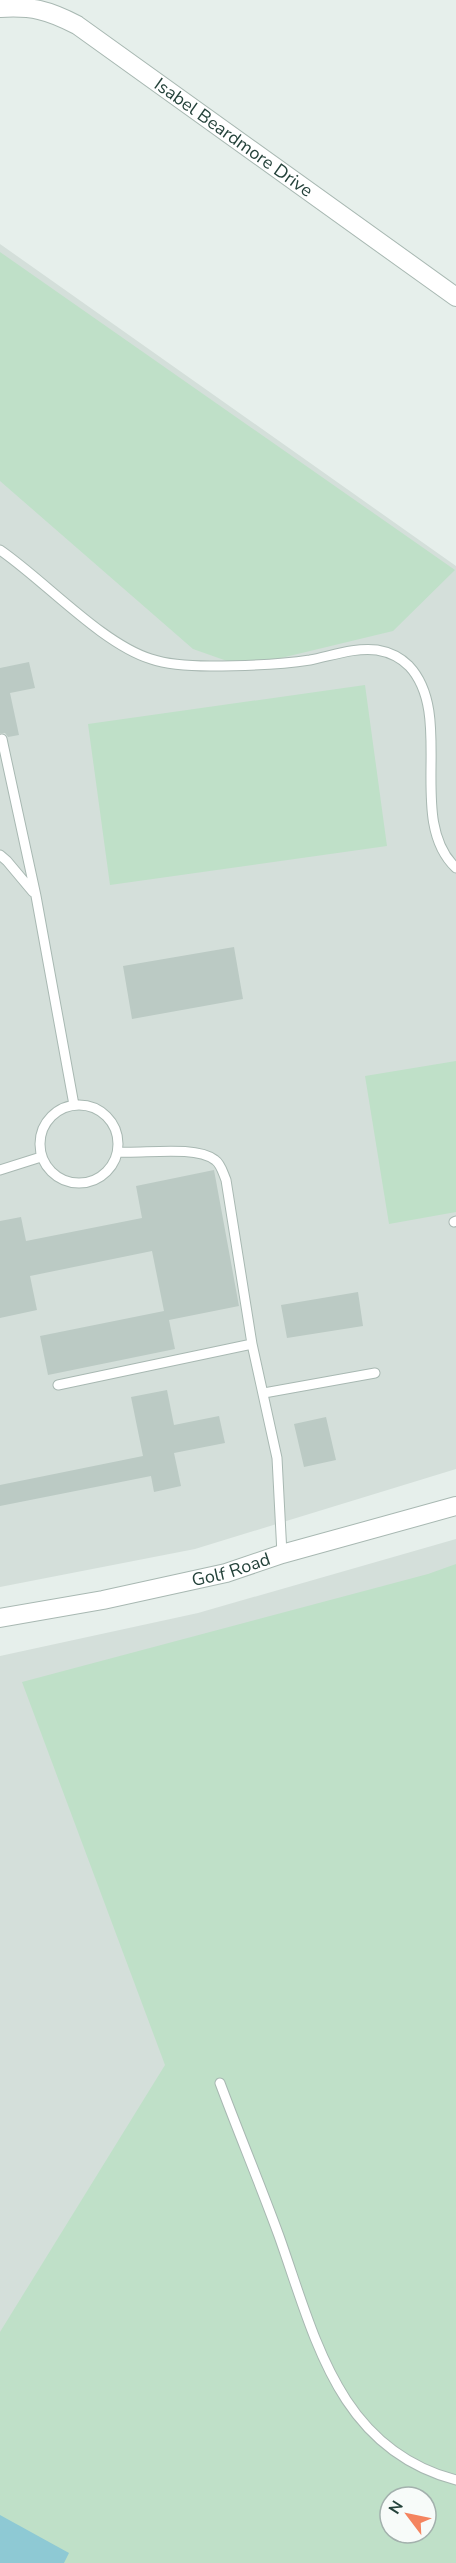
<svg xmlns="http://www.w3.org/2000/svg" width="456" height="2563" viewBox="0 0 456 2563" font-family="'Nunito Sans',sans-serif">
<rect width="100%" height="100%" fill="#e6efeb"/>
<path fill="#d4dfda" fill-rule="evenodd" d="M0 244 456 566V1469L195 1549 0 1587Z
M456 1539V2563H0V1656L198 1613ZM390 2497H426V2533H390Z"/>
<path fill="#bfe0c8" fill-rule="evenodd" d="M0 252 455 570 393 631 244 667 193 649 0 481Z
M365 685 387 846 110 885 88 724Z
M456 1061V1212L389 1224 365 1076Z
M456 1564V2563H0V2332L165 2065 22 1682 428 1574ZM390 2497H426V2533H390Z"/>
<path fill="#8ec9d4" d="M0 2515 69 2553 64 2563H0Z"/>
<path fill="#bbcac4" d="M29 662 35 688 10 693 19 735 8 737 5 733H0V668Z
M234 947 243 999 132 1019 123 966Z
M214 1170 239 1306 169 1320 175 1349 48 1375 40 1336 164 1311 152 1251 30 1276 37 1310 0 1318V1221L21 1217 26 1241 142 1218 136 1186Z
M358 1292 363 1326 287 1338 281 1305Z
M167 1390 174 1425 219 1416 225 1443 174 1453 181 1486 154 1492 151 1476 0 1506V1485L143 1456 131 1397Z
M326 1417 336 1460 304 1467 294 1424Z"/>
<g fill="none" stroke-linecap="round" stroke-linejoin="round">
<g stroke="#a8b8b2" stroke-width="11">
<path id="lane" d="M0 550C44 580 102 644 151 659 169 665 191 666 210 666 243 666 277 665 310 660 331 656 355 647 377 650 389 652 401 658 409 666 456 716 405 820 456 868
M2 739 36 896 74 1105
M0 855 7 861 33 892
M40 1144a39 39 0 1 1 78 0a39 39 0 1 1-78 0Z
M118 1152C143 1154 195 1145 215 1160 221 1164 223 1173 226 1180L252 1344 277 1458 282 1554
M0 1170 41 1157
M454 1222 456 1221
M58 1385 252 1344
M264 1393 375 1373
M220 2083C239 2134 260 2184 279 2236 315 2337 338 2449 456 2480"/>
</g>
<g stroke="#a8b8b2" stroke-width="20">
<g id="street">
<path id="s1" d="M0 8C32 6 48 10 77 25L456 297"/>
<path id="s2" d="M0 1618 103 1600 226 1573 282 1554 456 1506"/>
</g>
</g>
<use href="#lane" stroke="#fff" stroke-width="9"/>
<use href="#street" stroke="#fff" stroke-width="18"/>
</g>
<g text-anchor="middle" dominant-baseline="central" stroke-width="5" stroke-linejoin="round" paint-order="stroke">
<g font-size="18" fill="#24423a" stroke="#f7fbf9">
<text stroke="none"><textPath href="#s1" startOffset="273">Isabel Beardmore Drive</textPath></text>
<text stroke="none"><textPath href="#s2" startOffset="236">Golf Road</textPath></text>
</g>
</g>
<g transform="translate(408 2515) rotate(302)"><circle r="28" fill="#f7fbf9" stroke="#a3b1ad" stroke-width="1.5"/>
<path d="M0-4.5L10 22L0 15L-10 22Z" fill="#f4845f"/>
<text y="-9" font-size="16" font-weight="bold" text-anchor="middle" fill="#24423a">N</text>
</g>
</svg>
